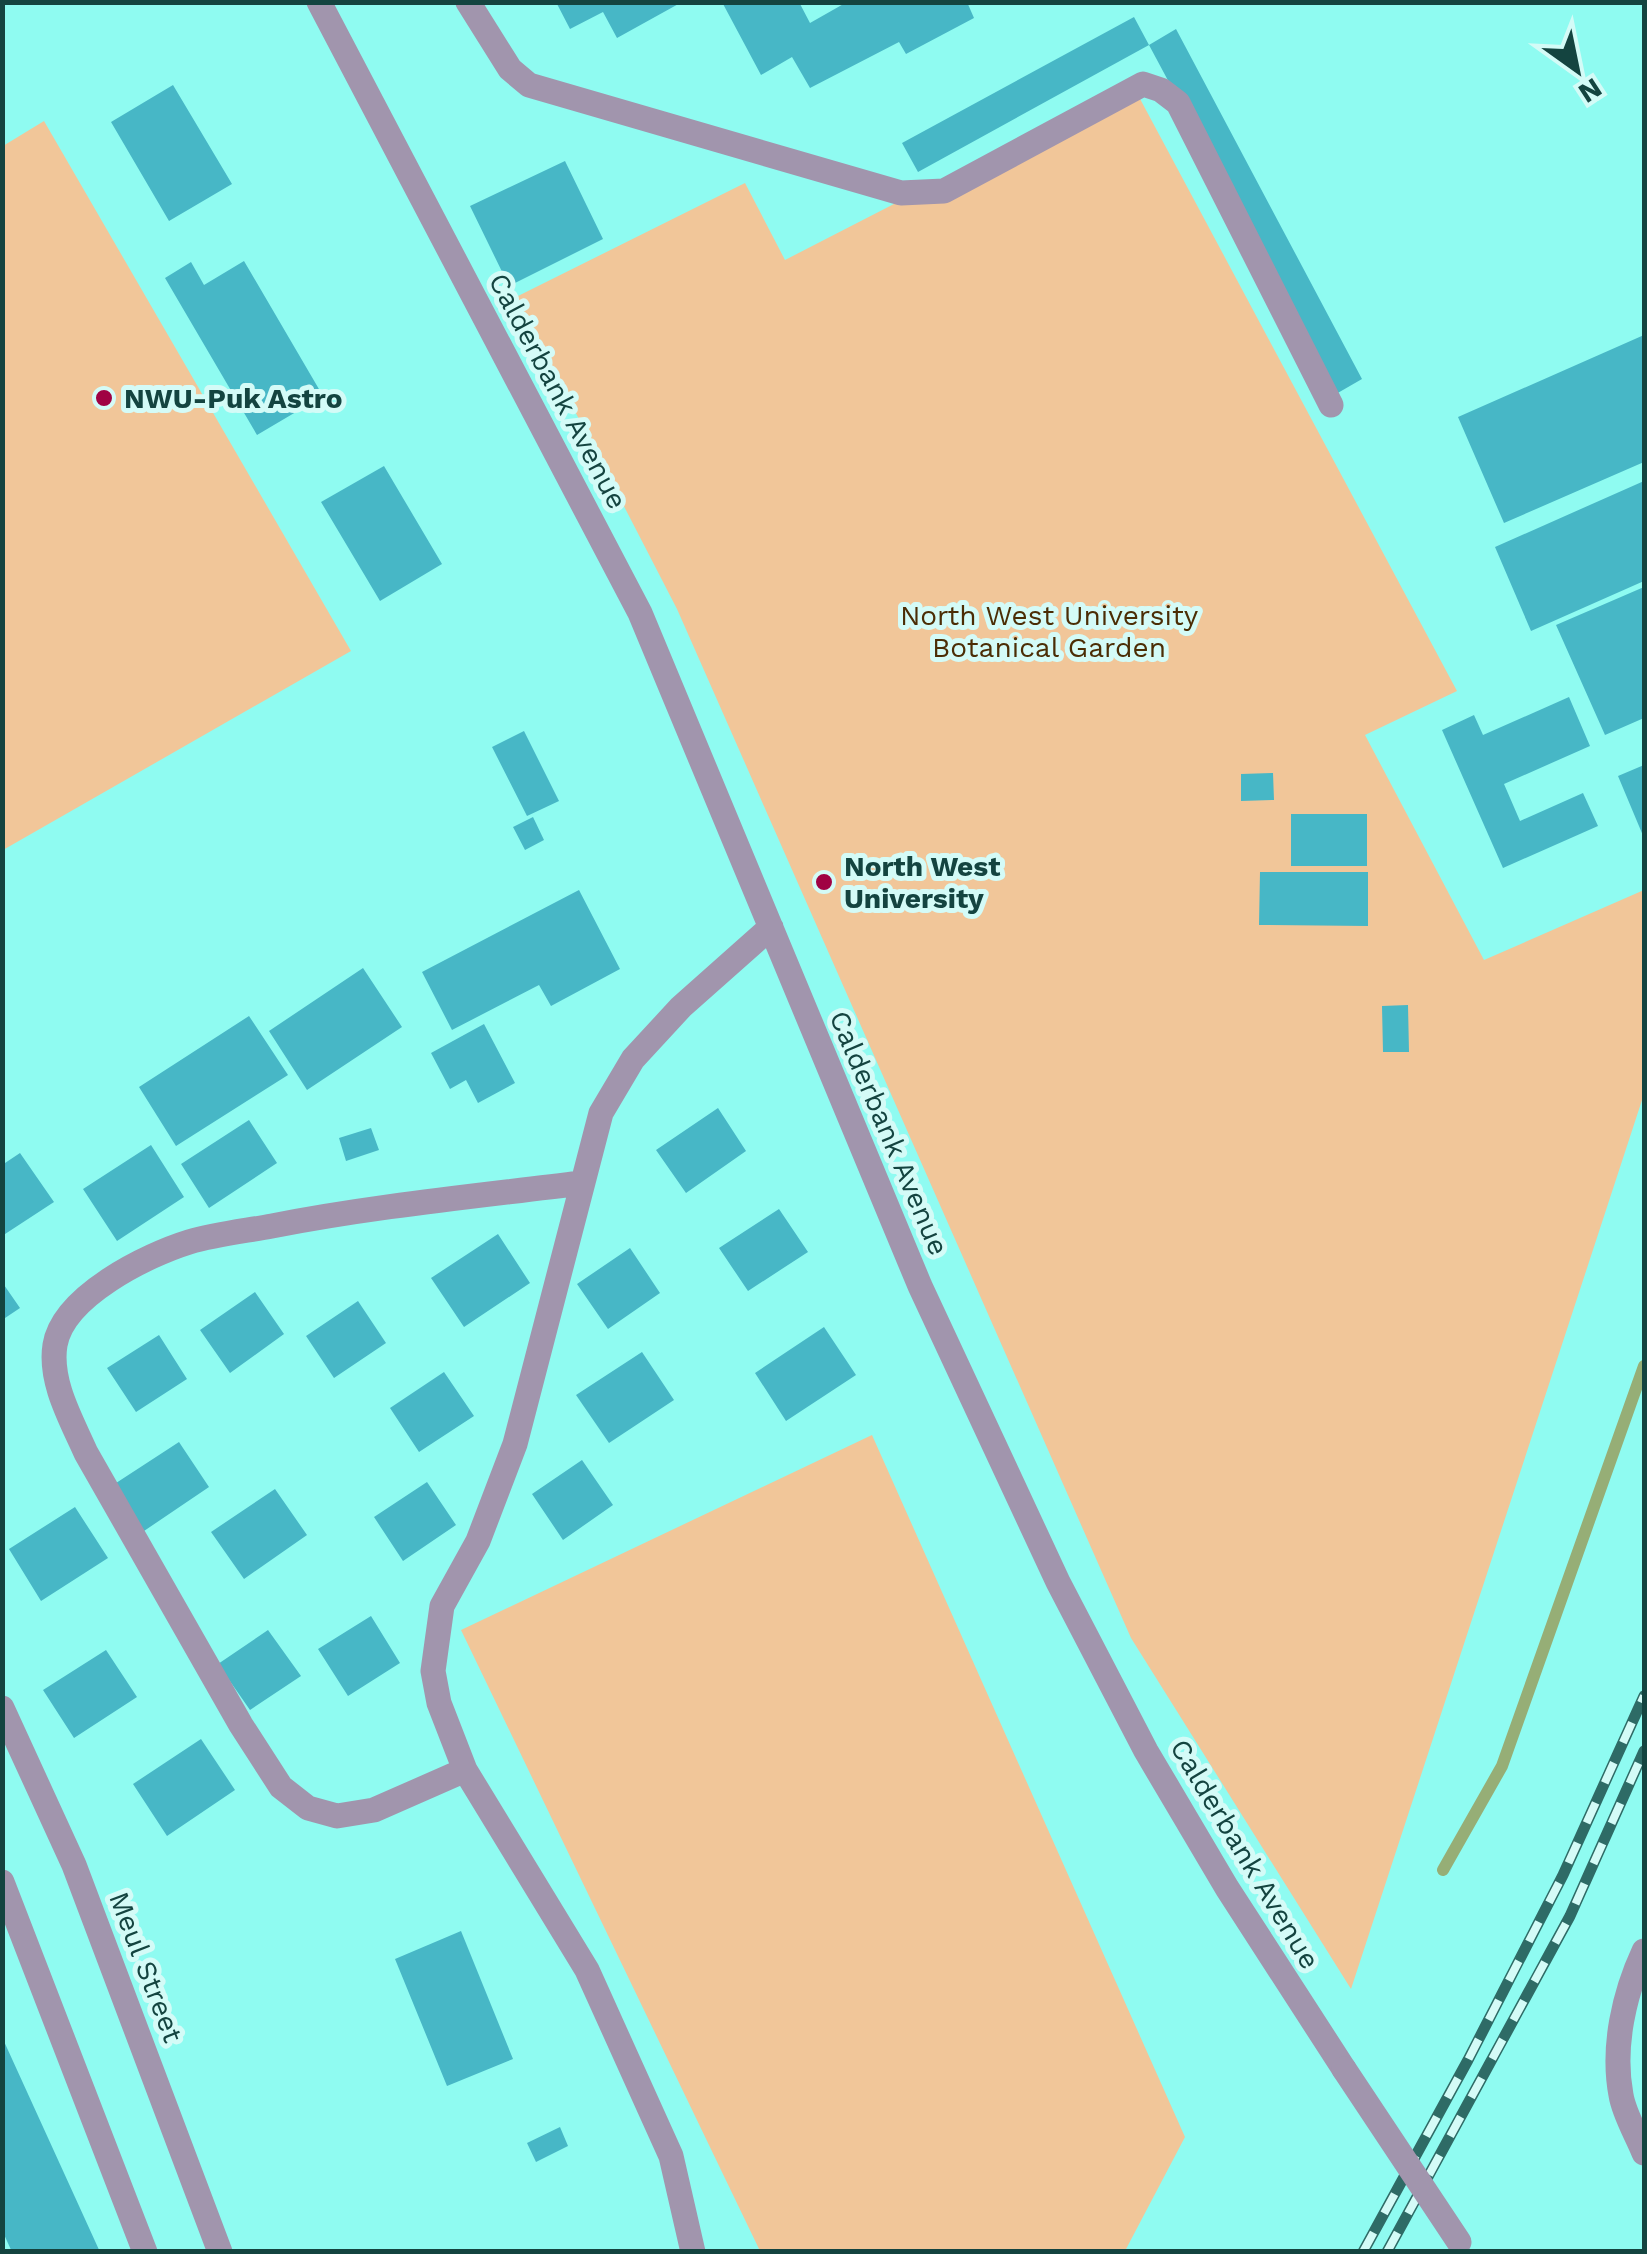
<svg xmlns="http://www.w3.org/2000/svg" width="1647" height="2254" viewBox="0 0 1647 2254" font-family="'Work Sans',sans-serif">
<rect width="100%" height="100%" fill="#8ffbf1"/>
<path fill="#f1c699" d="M1131 82 1457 691 1365 735 1484 960 1644 890V1094L1351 1989 1131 1638 677 609 516 297 745 183 785 260Z
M44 121 351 651 3 850V146Z
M872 1435 1185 2137 1125 2251H760L461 1630Z"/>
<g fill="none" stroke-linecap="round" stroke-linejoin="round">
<path stroke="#96ae76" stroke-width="12" d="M1443 1870 1502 1766 1644 1366"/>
</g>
<path fill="#47b7c6" d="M556 2H682L617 38 603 12 570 29Z
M722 2H799L810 23 847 2H967L974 18 906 54 899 42 810 88 792 57 761 75Z
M1134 17 1149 45 918 172 902 143Z
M1176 29 1362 379 1336 394 1149 45Z
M173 85 232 184 169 221 111 122Z
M565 161 603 239 509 286 470 206Z
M244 261 323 396 257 435 165 278 191 262 204 285Z
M1644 335V462L1504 523 1458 417Z
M384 466 442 564 380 601 321 502Z
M1644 481V581L1531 631 1495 547Z
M1644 587V718L1605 735 1556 625Z
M1569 697 1590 746 1504 784 1520 821 1583 793 1598 826 1503 868 1442 730 1474 715 1483 735Z
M524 731 559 801 527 816 492 747Z
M1644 765V838L1618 776Z
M1273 773 1274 800 1241 801V774Z
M1291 814H1367V866H1291Z
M533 817 544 840 525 850 513 827Z
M1260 872H1368V926L1259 925Z
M579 890 620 969 551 1006 539 985 452 1030 422 972Z
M363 968 402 1027 307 1090 269 1031Z
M1408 1005 1409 1052H1383L1382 1006Z
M249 1016 288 1075 176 1146 139 1087Z
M484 1024 515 1083 478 1103 466 1080 450 1089 431 1053Z
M718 1108 746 1151 686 1193 656 1150Z
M249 1120 277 1163 209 1208 181 1164Z
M371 1128 379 1150 346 1161 339 1138Z
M151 1145 184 1197 117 1241 83 1189Z
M20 1153 54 1202 2 1236V1165Z
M779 1209 808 1252 748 1291 719 1248Z
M498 1234 530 1283 464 1327 431 1278Z
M630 1248 660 1293 608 1329 577 1284Z
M2 1282 20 1308 2 1320Z
M255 1292 284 1334 230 1373 200 1330Z
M358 1301 386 1343 334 1378 306 1336Z
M824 1327 856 1375 786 1421 755 1373Z
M159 1335 187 1379 136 1412 107 1368Z
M642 1352 674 1400 609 1443 576 1395Z
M444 1372 474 1416 419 1452 390 1408Z
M179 1442 209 1487 144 1531 113 1485Z
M582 1460 613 1505 563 1540 532 1494Z
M427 1482 456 1525 403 1561 374 1517Z
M275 1489 307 1535 244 1579 211 1532Z
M75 1507 108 1558 41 1601 9 1549Z
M371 1616 400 1663 348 1696 318 1649Z
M268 1630 301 1676 250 1710 218 1664Z
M106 1650 137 1697 74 1738 43 1690Z
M201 1739 235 1790 167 1836 133 1784Z
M461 1931 513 2059 447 2086 395 1959Z
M2 2037 100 2252H12L2 2230Z
M560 2127 568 2146 536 2162 527 2143Z"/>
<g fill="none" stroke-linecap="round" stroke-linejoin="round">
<path stroke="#a195ad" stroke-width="25" d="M319 2 640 613 920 1286 1058 1582 1146 1751 1227 1888 1344 2069
M468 2 510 69 529 85 901 193 944 191 1143 84 1161 90 1178 103 1331 405
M2 1708 74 1865 220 2252
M465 1770 374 1810 337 1816 308 1808 281 1787 241 1725 86 1453C72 1421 49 1382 55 1345 63 1296 147 1255 189 1242 216 1234 245 1231 272 1226 374 1206 478 1196 581 1183
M2 1882 145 2252
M1644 1951C1624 1994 1612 2047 1621 2095 1624 2114 1637 2135 1644 2153
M693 2252 671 2156 587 1970 465 1770 439 1703 433 1671 442 1606 478 1541 515 1444 601 1113 633 1059 681 1007 771 927"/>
<g stroke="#2e6b66" stroke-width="11">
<path id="rail" d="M1363 2252 1468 2060 1563 1875 1644 1696
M1387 2252 1570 1916 1644 1751"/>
</g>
<use href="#rail" stroke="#d4fbf7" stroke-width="8" stroke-dasharray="22" stroke-linecap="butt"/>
<path stroke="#a195ad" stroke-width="25" d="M1344 2069 1459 2242"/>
</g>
<g fill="#a00243" stroke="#d4fbf7" stroke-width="4">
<circle cx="104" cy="398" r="10"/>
<circle cx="824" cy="882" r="10"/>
</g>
<g text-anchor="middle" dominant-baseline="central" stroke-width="10" stroke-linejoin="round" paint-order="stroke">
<g font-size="28" fill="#144440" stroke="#d4fbf7">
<text transform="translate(558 391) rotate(62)">Calderbank Avenue</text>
<text transform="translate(889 1133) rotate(67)">Calderbank Avenue</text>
<text transform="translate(1245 1854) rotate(59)">Calderbank Avenue</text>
<text transform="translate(146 1967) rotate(69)">Meul Street</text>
</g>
<g font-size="28" font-weight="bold" fill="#144440" stroke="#d4fbf7" text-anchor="start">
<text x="124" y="398">NWU-Puk Astro</text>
<text x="844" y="866">North West<tspan x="844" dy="32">University</tspan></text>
</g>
<g font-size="28" fill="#4b2d05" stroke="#d4fbf7">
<text x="1049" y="615">North West University<tspan x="1049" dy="32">Botanical Garden</tspan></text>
</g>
</g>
<rect width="1647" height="2254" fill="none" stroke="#144440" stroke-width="10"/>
<g transform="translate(1577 70) rotate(147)" stroke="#d4fbf7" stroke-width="8" paint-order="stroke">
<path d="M0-8L18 38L0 25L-18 38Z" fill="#144440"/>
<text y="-15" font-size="28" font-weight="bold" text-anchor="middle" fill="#144440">N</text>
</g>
</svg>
